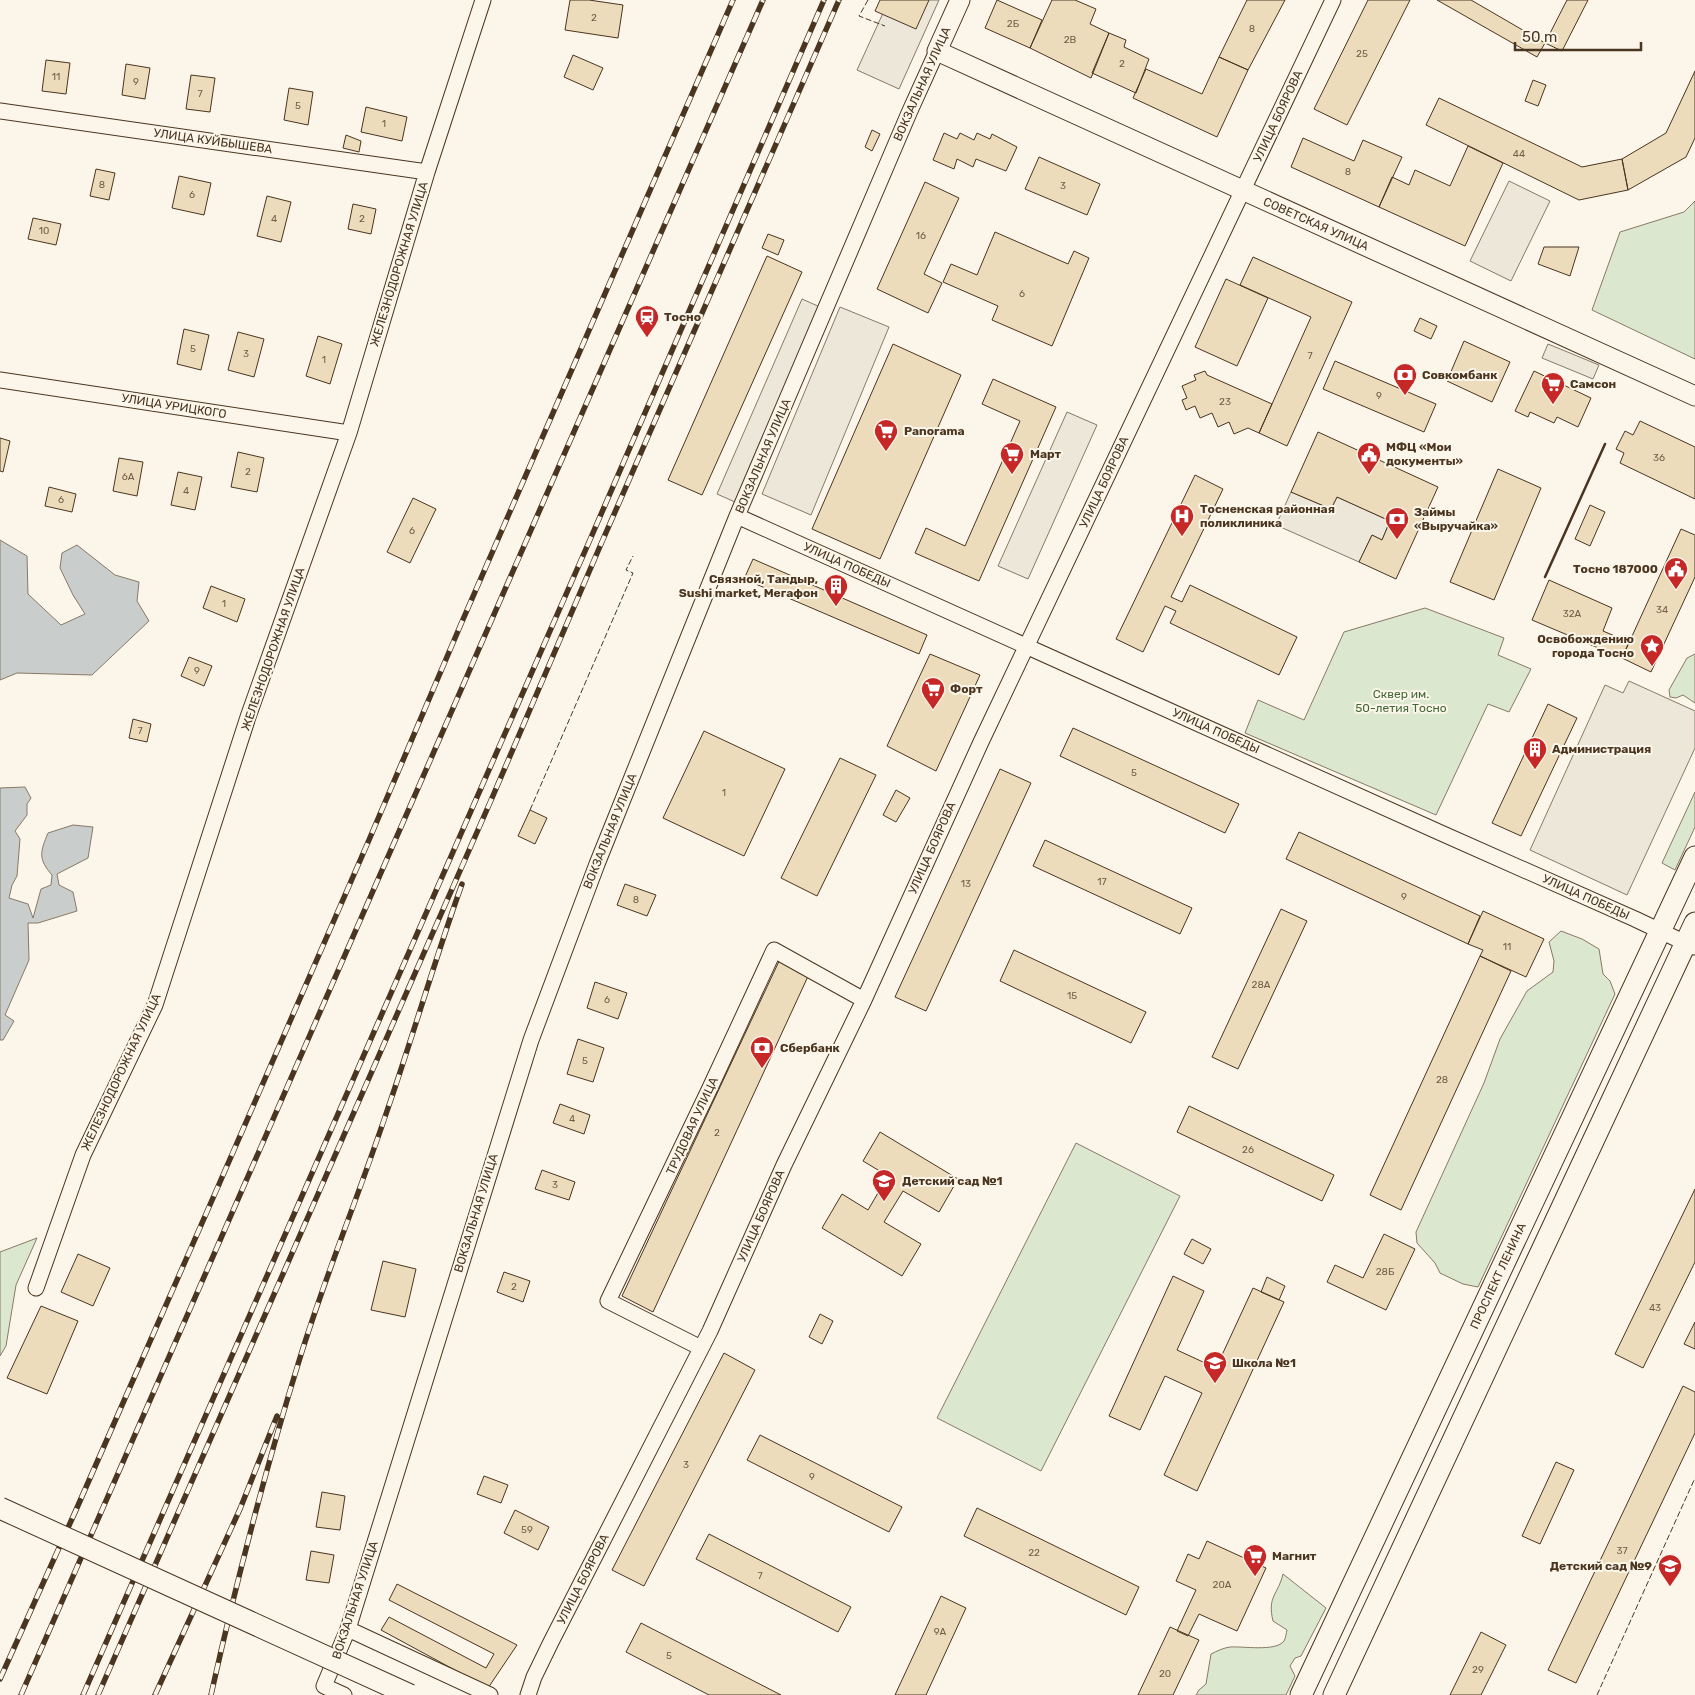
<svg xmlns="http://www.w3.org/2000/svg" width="1695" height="1695" viewBox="0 0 1695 1695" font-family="Rubik,sans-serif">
<rect width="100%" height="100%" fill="#fbf6e9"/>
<path fill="#dce7d0" stroke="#887966" d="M1695 201V359L1592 310 1620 232 1684 212Z
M1425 608 1504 638 1498 655 1531 669 1509 712 1488 704 1436 815 1245 733 1258 700 1304 720 1344 632Z
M1695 654V703L1683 695 1676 698 1670 697 1669 690 1687 658Z
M1695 792V827L1675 870 1662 863Z
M1561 931 1582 939 1599 949 1603 974 1610 981 1615 994 1478 1287 1463 1284 1440 1273 1435 1263 1417 1243 1416 1232 1484 1083 1500 1039 1527 991 1553 972 1554 961 1549 942Z
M1076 1143 1180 1196 1041 1471 937 1418Z
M37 1238 16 1285 6 1346 0 1356V1252Z
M1283 1574 1326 1608 1301 1656 1295 1658 1290 1666 1295 1676 1286 1695H1196L1199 1690 1206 1684 1211 1654C1217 1651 1223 1648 1230 1647 1242 1646 1276 1652 1284 1641 1286 1638 1286 1633 1287 1630L1273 1621C1267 1596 1278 1595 1283 1574Z"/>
<path fill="#ede7d9" stroke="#887966" d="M889 0H939L899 89 857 70Z
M1509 181 1550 201 1511 281 1470 261Z
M802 299 820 307 735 502 717 494Z
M840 307 889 327 811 515 762 494Z
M1548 344 1599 365 1593 379 1542 358Z
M1067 412 1097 425 1028 579 998 566Z
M1291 492 1331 509 1337 497 1390 521 1382 540 1372 535 1359 562 1276 525Z
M1629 681 1695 711V748L1627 895 1530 850 1605 685 1623 693Z"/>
<path fill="#c9cecd" stroke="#887966" d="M0 540 27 556 28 594 61 625 85 614 73 595 60 568 62 553 77 545 115 575 139 582 137 601 149 621 92 675 17 673 0 680Z
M25 787 31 798 27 804V815L15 831 20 839 17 876 12 885 9 898 28 904 33 918 41 889 51 885 52 875C38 859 40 852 48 833L73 825 93 827 88 858 57 874 59 885 73 892 77 911 38 923H28L29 960 5 1015 14 1021 3 1040H0V788Z"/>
<path fill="#ecdcbc" stroke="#4a3520" d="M570 0H589L623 5 618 38 565 30Z
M880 0H929L916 29 875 11Z
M997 0 1042 20 1030 48 985 28Z
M1052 0H1075L1096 9 1090 24 1109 33 1091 78 1030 48Z
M1247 0H1285L1248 70 1219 57Z
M1368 0H1410L1347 125 1314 109Z
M1437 0H1471L1545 43 1537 57Z
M1567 0H1588L1562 51 1545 43Z
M1109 33 1126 40 1124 47 1149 59 1136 93 1092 73Z
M573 55 603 68 593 90 564 77Z
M1219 57 1248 70 1217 137 1133 98 1146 69 1202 94Z
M46 60 70 63 66 94 42 91Z
M126 64 150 68 145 99 122 95Z
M1695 71V138L1686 157 1628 190 1622 159 1666 133Z
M191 75 215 78 210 112 186 109Z
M1533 80 1546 85 1538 106 1525 101Z
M289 88 313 92 308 125 284 120Z
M1439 98 1582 167 1622 159 1628 190 1579 200 1426 125Z
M366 107 407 117 402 141 361 132Z
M872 130 880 134 872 151 865 147Z
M944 133 957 139 960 133 974 140 977 133 990 139 992 134 1017 147 1006 171 976 159 973 167 957 159 954 169 933 160Z
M346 135 361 141 359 152 343 148Z
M1303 138 1354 161 1363 140 1402 157 1379 207 1291 167Z
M1468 146 1503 163 1465 246 1379 207 1392 177 1409 185 1415 170 1450 186Z
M1039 157 1100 184 1087 215 1025 189Z
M96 169 115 173 109 200 90 196Z
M179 176 211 183 204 215 172 208Z
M925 182 959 198 924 274 942 283 928 313 877 289Z
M267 196 291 202 281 242 257 236Z
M353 204 376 209 371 234 348 229Z
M33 218 61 224 56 245 28 239Z
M995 232 1068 264 1074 251 1089 258 1052 346 992 320 998 306 943 282 951 264 977 275Z
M768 234 784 240 778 255 762 248Z
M1544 247H1579L1570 276 1538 264Z
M767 256 802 272 702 495 668 480Z
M1253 257 1352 302 1287 446 1259 433 1311 317 1240 285Z
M1226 279 1268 298 1237 366 1195 347Z
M1420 318 1437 326 1431 339 1414 331Z
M184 329 209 335 201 370 177 364Z
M238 332 264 339 254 377 228 370Z
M318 336 342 344 330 384 306 376Z
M1464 341 1510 362 1492 402 1447 381Z
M893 344 961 375 880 559 812 529Z
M1335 361 1436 404 1424 432 1323 389Z
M1205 371 1207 375 1272 404 1259 433 1248 428 1234 434 1229 422 1218 427 1212 413 1200 418 1195 406 1186 410 1182 400 1187 398 1182 386 1196 380 1194 375Z
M1534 371 1591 398 1578 427 1557 417 1554 423 1530 412 1528 417 1515 411Z
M993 379 1056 407 979 581 915 553 926 528 965 546 1020 421 982 404Z
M1640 421 1695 447V499L1620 463 1624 453 1616 449 1625 431 1633 435Z
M1318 432 1438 487 1396 579 1359 562 1372 535 1382 540 1390 521 1337 497 1331 509 1291 492Z
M0 438 10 441 3 472 0 471Z
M238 452 264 458 257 492 231 487Z
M119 458 143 462 137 496 113 491Z
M1498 469 1541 488 1494 600 1450 582Z
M178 472 202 477 195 510 171 505Z
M1195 475 1223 489 1171 597 1182 602 1190 585 1297 637 1279 675 1170 623 1176 611 1165 606 1143 652 1116 639Z
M49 487 76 494 72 512 45 506Z
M413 498 436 509 410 563 387 552Z
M1590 505 1605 512 1590 546 1575 539Z
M1681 529 1695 535V577L1651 672 1622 658Z
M753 559 927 635 919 654 744 579Z
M1549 580 1612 608 1603 631 1629 642 1622 658 1532 620Z
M211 586 245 599 237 622 203 608Z
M930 654 980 675 936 771 887 746Z
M189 657 212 666 204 686 181 676Z
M1548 704 1577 718 1521 836 1492 823Z
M133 719 151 724 147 742 129 738Z
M1073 728 1239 804 1225 833 1060 756Z
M704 731 785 769 744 856 663 818Z
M840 758 876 775 817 896 781 878Z
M1000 769 1031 783 926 1011 895 997Z
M896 790 910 798 896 822 883 815Z
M530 810 547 818 535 844 518 836Z
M1299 832 1480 916 1468 944 1286 859Z
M1045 840 1192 908 1180 934 1033 866Z
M625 884 656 895 647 916 617 905Z
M1281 909 1307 921 1238 1069 1212 1057Z
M1483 911 1544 939 1526 977 1480 956 1483 950 1468 944Z
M1014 950 1146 1012 1131 1043 1000 981Z
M1480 956 1511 971 1401 1210 1370 1195Z
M781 957 810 972 653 1312 622 1296Z
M595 982 627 993 618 1019 587 1008Z
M578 1039 604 1048 593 1082 567 1074Z
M560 1104 590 1115 584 1134 553 1123Z
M1189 1106 1334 1175 1322 1201 1177 1132Z
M880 1132 958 1179 939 1212 903 1191 884 1222 921 1244 902 1276 822 1228 842 1194 868 1210 888 1176 863 1161Z
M542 1170 575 1182 569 1200 535 1189Z
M1695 1189V1262L1643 1368 1615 1354Z
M1384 1234 1415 1249 1386 1310 1327 1282 1335 1265 1363 1278Z
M1192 1239 1211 1249 1203 1264 1184 1254Z
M78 1254 110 1268 93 1306 61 1292Z
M383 1261 416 1269 405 1317 371 1310Z
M504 1272 530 1281 523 1302 497 1292Z
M1173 1276 1204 1291 1177 1350 1216 1368 1253 1288 1284 1302 1197 1491 1164 1475 1202 1393 1165 1376 1140 1430 1109 1416Z
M1267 1277 1285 1286 1279 1300 1261 1292Z
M41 1306 78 1321 47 1394 7 1378Z
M820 1314 833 1321 822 1344 809 1337Z
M1695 1322V1349L1684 1344Z
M724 1353 755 1370 644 1586 612 1570Z
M1683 1386 1695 1392V1433L1576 1683 1548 1670Z
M760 1435 902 1507 889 1532 747 1460Z
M1556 1462 1574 1470 1540 1544 1522 1536Z
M484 1476 508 1485 501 1503 477 1494Z
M322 1492 345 1496 340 1530 316 1527Z
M977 1508 1139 1587 1126 1615 964 1536Z
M515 1510 549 1527 538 1550 504 1533Z
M709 1534 851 1607 838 1632 696 1559Z
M1207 1541 1266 1568 1237 1631 1199 1614 1188 1636 1177 1631 1196 1590 1176 1581 1188 1554 1199 1559Z
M311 1551 334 1555 329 1583 306 1580Z
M397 1584 517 1645 488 1688 381 1630 389 1617 486 1668 494 1654 389 1600Z
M941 1596 966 1608 926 1695H895Z
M641 1623 781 1695H709L626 1652Z
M1170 1627 1199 1640 1173 1695H1138Z
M1481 1632 1506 1645 1481 1695H1450Z"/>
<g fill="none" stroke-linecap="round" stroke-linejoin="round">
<g stroke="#4a3520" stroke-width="17">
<path id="minor" d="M0 111 427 172
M0 380 349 433
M737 516 1441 833 1635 919 1694 947
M36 1288 83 1155 155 1005 248 717 349 433 427 172 483 0
M701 1348 608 1301 709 1090 774 950 864 1000
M348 1629 490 1695
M344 1695 324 1686 348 1629 531 1040 597 864 737 516 909 113 937 51
M528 1695 534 1677 551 1642 710 1331 784 1165 864 1000 981 742 1333 0"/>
</g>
<g stroke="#4a3520" stroke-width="21">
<path id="tertiary" d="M960 0 937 51 1695 396"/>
</g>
<g stroke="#4a3520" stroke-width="23">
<path id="secondary" d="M1301 1695 1695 857
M1334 1695 1695 923"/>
</g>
<use href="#minor" stroke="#fbf6e9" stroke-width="15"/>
<use href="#tertiary" stroke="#fbf6e9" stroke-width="19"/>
<use href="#secondary" stroke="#fbf6e9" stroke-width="21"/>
<g stroke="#4a3520" stroke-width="5.5">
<path id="rail" d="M0 1679 76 1510 220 1182 369 840 461 624 733 0
M21 1695 763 0
M83 1695 589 542 824 0
M98 1695 492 798 601 544 839 0
M155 1695 240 1509 277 1416
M211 1695C236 1583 265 1471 299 1361 325 1276 359 1195 387 1111 413 1036 435 959 462 884"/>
</g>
<use href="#rail" stroke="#fbf6e9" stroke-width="4" stroke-dasharray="11" stroke-linecap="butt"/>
<g stroke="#4a3520" stroke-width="23" stroke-linecap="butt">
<path id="secondary-bridge" d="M0 1508 410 1695"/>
</g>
<use href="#secondary-bridge" stroke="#fbf6e9" stroke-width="21"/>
<path stroke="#4a3520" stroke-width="1" stroke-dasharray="6 2.5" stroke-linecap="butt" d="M868 0 859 16 885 26
M530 810 633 573 626 570 633 556
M1597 1695 1695 1478"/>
<path stroke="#4a3520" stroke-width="2.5" d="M1545 577 1605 444"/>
</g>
<defs>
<g id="station-pin" transform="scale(1.25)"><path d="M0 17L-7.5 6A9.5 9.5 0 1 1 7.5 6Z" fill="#c62828" stroke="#fbf6e9"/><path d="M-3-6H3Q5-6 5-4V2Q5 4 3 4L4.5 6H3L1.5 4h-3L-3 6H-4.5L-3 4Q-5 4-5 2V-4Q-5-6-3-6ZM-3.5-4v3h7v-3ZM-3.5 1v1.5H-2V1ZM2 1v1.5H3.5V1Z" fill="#fff"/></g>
<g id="bank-pin" transform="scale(1.25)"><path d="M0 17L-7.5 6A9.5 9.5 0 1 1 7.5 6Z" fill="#c62828" stroke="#fbf6e9"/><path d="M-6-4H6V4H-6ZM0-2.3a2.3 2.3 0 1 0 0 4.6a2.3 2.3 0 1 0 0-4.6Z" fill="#fff"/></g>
<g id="supermarket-pin" transform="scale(1.25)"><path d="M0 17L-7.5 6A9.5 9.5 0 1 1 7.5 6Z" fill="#c62828" stroke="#fbf6e9"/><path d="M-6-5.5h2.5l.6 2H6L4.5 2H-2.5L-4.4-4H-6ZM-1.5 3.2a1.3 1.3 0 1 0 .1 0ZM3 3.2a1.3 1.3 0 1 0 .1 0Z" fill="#fff"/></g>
<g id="civic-pin" transform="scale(1.25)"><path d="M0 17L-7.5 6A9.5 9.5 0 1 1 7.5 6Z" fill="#c62828" stroke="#fbf6e9"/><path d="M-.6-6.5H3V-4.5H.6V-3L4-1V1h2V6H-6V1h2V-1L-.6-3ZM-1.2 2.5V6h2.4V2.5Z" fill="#fff"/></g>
<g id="hospital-pin" transform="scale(1.25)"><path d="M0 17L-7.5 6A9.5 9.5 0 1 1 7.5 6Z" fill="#c62828" stroke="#fbf6e9"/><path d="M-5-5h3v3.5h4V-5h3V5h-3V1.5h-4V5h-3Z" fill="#fff"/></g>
<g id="building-pin" transform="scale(1.25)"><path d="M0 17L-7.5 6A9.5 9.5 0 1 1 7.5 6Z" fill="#c62828" stroke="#fbf6e9"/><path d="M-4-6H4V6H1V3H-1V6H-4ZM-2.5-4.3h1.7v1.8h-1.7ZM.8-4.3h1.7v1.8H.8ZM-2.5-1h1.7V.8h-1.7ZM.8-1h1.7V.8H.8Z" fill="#fff"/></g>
<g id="sight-pin" transform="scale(1.25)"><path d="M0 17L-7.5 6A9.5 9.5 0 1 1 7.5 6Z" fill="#c62828" stroke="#fbf6e9"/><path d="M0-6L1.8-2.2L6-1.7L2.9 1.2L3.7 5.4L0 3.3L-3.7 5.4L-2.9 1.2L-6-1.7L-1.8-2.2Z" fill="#fff"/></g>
<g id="school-pin" transform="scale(1.25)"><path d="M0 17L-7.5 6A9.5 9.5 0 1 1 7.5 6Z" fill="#c62828" stroke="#fbf6e9"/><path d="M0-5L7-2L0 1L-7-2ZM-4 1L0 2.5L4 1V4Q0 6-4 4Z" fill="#fff"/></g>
</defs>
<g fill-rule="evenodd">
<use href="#station-pin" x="647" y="317"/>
<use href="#bank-pin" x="1405" y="375"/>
<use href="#supermarket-pin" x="1553" y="384"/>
<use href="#supermarket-pin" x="886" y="431"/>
<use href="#supermarket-pin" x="1012" y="454"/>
<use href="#civic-pin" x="1369" y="454"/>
<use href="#hospital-pin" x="1182" y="516"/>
<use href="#bank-pin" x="1397" y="519"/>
<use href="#civic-pin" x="1676" y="569"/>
<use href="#building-pin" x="836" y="586"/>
<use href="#sight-pin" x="1652" y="646"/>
<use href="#supermarket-pin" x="933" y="689"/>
<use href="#building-pin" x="1535" y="749"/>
<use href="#bank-pin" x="762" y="1048"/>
<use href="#school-pin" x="884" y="1181"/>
<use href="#school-pin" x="1215" y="1363"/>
<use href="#supermarket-pin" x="1255" y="1556"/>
<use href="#school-pin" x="1670" y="1566"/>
</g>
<g text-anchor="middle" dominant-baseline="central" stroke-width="4" stroke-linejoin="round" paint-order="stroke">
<g font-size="10" fill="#725f47">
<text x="594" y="18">2</text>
<text x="1013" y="24">2Б</text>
<text x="1252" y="29">8</text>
<text x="1070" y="40">2В</text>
<text x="1362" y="54">25</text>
<text x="1122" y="64">2</text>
<text x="56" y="77">11</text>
<text x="136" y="82">9</text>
<text x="200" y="94">7</text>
<text x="298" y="106">5</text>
<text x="384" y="124">1</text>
<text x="1519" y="154">44</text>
<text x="1348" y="172">8</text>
<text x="102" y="185">8</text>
<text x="1063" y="186">3</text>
<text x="192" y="195">6</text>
<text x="274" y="219">4</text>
<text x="362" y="219">2</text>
<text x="44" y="231">10</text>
<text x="921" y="236">16</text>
<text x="1022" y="294">6</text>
<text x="193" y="349">5</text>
<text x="246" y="354">3</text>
<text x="1310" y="356">7</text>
<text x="324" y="360">1</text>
<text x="1379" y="396">9</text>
<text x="1225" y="402">23</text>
<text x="1659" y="458">36</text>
<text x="248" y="472">2</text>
<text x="128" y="477">6А</text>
<text x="186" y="491">4</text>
<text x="61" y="500">6</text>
<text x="412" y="531">6</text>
<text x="224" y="604">1</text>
<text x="1662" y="610">34</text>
<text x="1572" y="614">32А</text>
<text x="197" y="671">9</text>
<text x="140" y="731">7</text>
<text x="1134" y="773">5</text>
<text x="724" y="793">1</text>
<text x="1102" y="882">17</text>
<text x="966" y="884">13</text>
<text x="1404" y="897">9</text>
<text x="636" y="900">8</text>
<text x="1507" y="947">11</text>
<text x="1261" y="985">28А</text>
<text x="1072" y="996">15</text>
<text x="607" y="1000">6</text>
<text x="585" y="1061">5</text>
<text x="1442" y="1080">28</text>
<text x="572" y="1119">4</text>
<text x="717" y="1133">2</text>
<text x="1248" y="1150">26</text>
<text x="555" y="1185">3</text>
<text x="1385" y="1272">28Б</text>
<text x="514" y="1287">2</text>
<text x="1655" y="1308">43</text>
<text x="686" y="1465">3</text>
<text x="812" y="1477">9</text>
<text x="527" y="1530">59</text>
<text x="1622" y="1551">37</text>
<text x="1034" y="1553">22</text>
<text x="760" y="1576">7</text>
<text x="1222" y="1585">20А</text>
<text x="940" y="1632">9А</text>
<text x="669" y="1656">5</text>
<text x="1478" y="1670">29</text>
<text x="1165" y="1674">20</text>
</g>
<g font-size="12" fill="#4a3520" stroke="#fbf6e9">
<text transform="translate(922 84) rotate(-66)">ВОКЗАЛЬНАЯ УЛИЦА</text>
<text transform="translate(1278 116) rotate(-65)">УЛИЦА БОЯРОВА</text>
<text transform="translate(213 141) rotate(8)">УЛИЦА КУЙБЫШЕВА</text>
<text transform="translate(1316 224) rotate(24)">СОВЕТСКАЯ УЛИЦА</text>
<text transform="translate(399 264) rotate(-73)">ЖЕЛЕЗНОДОРОЖНАЯ УЛИЦА</text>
<text transform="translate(174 406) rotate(9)">УЛИЦА УРИЦКОГО</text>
<text transform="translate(763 456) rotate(-67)">ВОКЗАЛЬНАЯ УЛИЦА</text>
<text transform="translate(1104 482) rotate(-65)">УЛИЦА БОЯРОВА</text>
<text transform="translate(847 565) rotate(24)">УЛИЦА ПОБЕДЫ</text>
<text transform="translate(273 649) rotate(-71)">ЖЕЛЕЗНОДОРОЖНАЯ УЛИЦА</text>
<text transform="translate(1216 731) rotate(24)">УЛИЦА ПОБЕДЫ</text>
<text transform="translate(610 831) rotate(-68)">ВОКЗАЛЬНАЯ УЛИЦА</text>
<text transform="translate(932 848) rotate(-66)">УЛИЦА БОЯРОВА</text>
<text transform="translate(1586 897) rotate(24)">УЛИЦА ПОБЕДЫ</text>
<text transform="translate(121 1072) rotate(-65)">ЖЕЛЕЗНОДОРОЖНАЯ УЛИЦА</text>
<text transform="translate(692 1126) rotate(-65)">ТРУДОВАЯ УЛИЦА</text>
<text transform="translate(476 1213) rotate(-73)">ВОКЗАЛЬНАЯ УЛИЦА</text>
<text transform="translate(761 1216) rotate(-66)">УЛИЦА БОЯРОВА</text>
<text transform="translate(1498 1276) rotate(-65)">ПРОСПЕКТ ЛЕНИНА</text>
<text transform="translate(583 1579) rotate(-63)">УЛИЦА БОЯРОВА</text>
<text transform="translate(355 1600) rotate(-72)">ВОКЗАЛЬНАЯ УЛИЦА</text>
</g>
<g font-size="12" font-weight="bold" fill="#4a3520" stroke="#fbf6e9" text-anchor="start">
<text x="664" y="317">Тосно</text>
<text x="1422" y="375">Совкомбанк</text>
<text x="1570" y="384">Самсон</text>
<text x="904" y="431">Panorama</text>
<text x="1386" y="447">МФЦ «Мои<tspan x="1386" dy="14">документы»</tspan></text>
<text x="1030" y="454">Март</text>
<text x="1200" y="509">Тосненская районная<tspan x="1200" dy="14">поликлиника</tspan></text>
<text x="1414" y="512">Займы<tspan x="1414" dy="14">«Выручайка»</tspan></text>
<text x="1658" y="569" text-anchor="end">Тосно 187000</text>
<text x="818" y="579" text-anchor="end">Связной, Тандыр,<tspan x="818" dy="14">Sushi market, Мегафон</tspan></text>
<text x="1634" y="639" text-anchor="end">Освобождению<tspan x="1634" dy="14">города Тосно</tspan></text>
<text x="950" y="689">Форт</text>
<text x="1552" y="749">Администрация</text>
<text x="780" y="1048">Сбербанк</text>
<text x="902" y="1181">Детский сад №1</text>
<text x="1232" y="1363">Школа №1</text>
<text x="1272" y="1556">Магнит</text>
<text x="1652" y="1566" text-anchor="end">Детский сад №9</text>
</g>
<g font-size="12" fill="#436837" stroke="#fbf6e9">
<text x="1401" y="694">Сквер им.<tspan x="1401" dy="14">50-летия Тосно</tspan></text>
</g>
</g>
<path d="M1515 42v8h126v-8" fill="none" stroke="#4a3520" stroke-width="2.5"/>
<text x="1522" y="42" font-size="15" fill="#4a3520" stroke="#fbf6e9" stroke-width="4" paint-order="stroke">50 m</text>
</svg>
